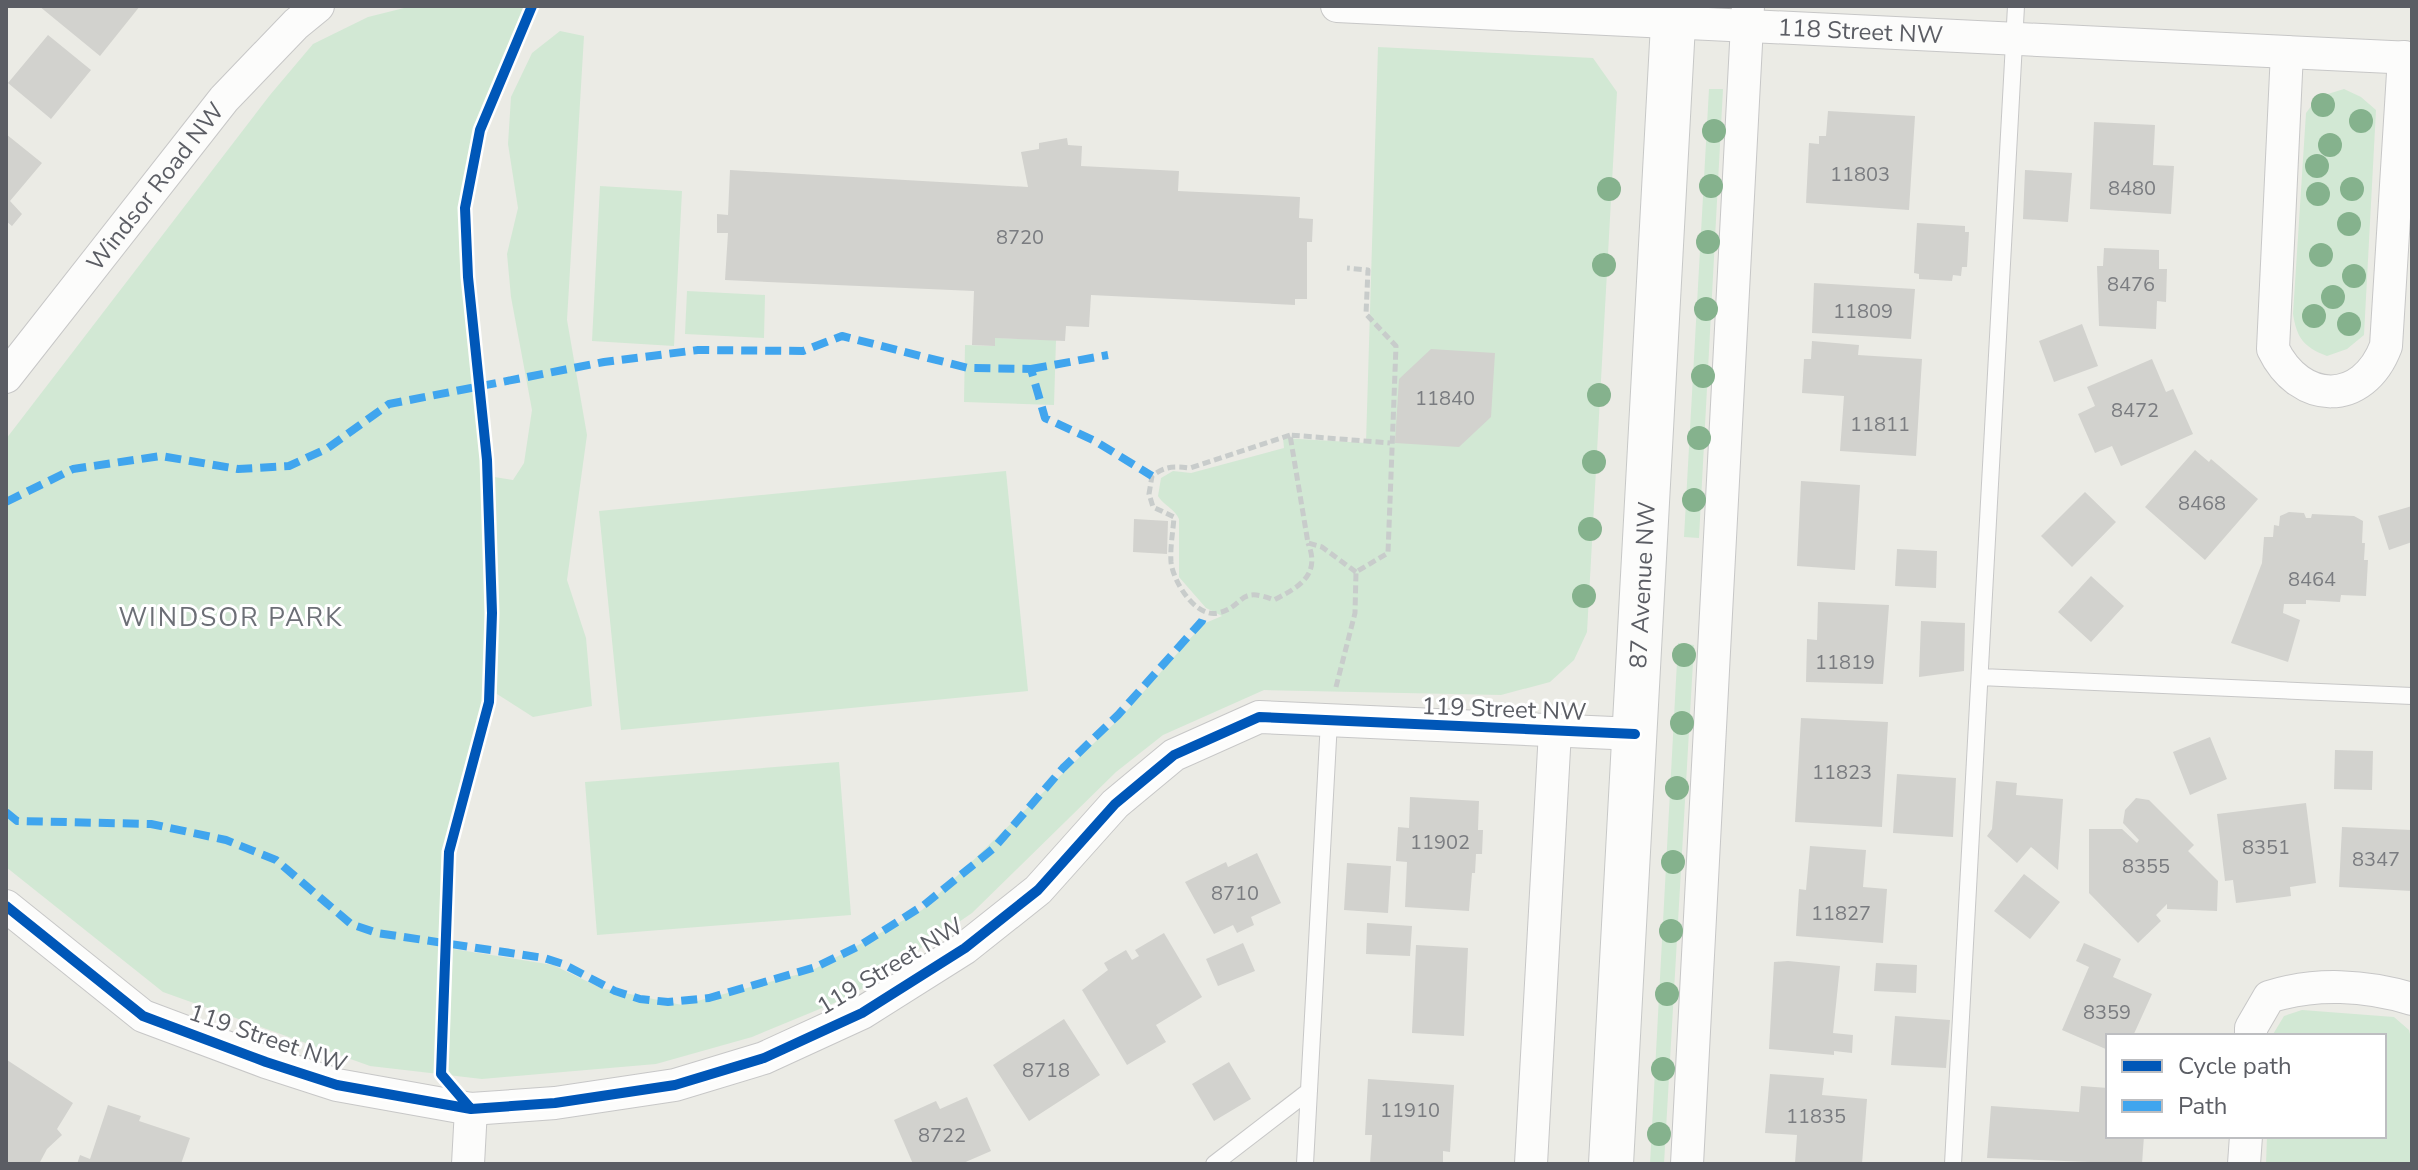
<svg xmlns="http://www.w3.org/2000/svg" width="2418" height="1170" viewBox="0 0 2418 1170" font-family="'Nunito Sans',sans-serif">
<rect width="100%" height="100%" fill="#ebebe5"/>
<path fill="#d2e8d4" d="M412 6H532L480 130 465 208 488 476 513 480 524 463 532 410 511 297 507 254 518 208 508 144 511 97 532 53 560 31 584 36 567 320 587 435 567 580 586 638 592 706 533 717 489 689 449 852 447 948 553 965 601 988 682 1005 811 971 922 910 1125 713 1203 624 1222 616 1206 608 1179 577V519C1174 508 1164 506 1158 496L1161 478 1173 471 1191 473 1284 448 1283 438 1366 443 1378 47 1593 58 1617 92 1587 632 1574 660 1550 682 1501 695 1264 690 1163 735 1116 772 972 913 851 996 752 1037 656 1064 482 1079 370 1066 163 992 6 867V439L270 95 313 44 368 17Z
M1709 89H1723L1699 538 1684 537Z
M2344 89 2361 97 2376 110 2364 335 2347 349 2327 356C2304 347 2297 339 2293 314L2306 113 2318 97Z
M600 186 682 191 674 346 592 341Z
M687 291 765 295 764 338 685 334Z
M995 338 1056 340 1054 405 964 402 965 345 995 346Z
M1006 471 1028 691 621 730 599 511Z
M1678 643 1694 645 1664 1164H1650Z
M839 762 851 915 597 935 585 782Z
M2302 1010 2394 1017 2409 1030 2412 1042V1164H2266L2267 1136H2384V1036H2272L2284 1016Z"/>
<path fill="#d2d2ce" d="M39 6H140L100 56Z
M48 35 91 70 51 119 8 83Z
M1828 111 1915 116 1909 210 1806 203 1809 143 1819 144V136H1826Z
M2094 122 2155 125 2153 165 2174 166 2171 214 2090 209Z
M6 134 42 163 10 201 22 214 12 226 6 221Z
M1067 138 1068 145 1082 146 1081 166 1179 171 1178 191 1300 197 1299 218 1313 219 1312 242H1307V299H1295V305L1091 295 1089 327 1066 326 1065 341 995 338V346L972 345 974 291 725 280 728 233H717V214L728 215 730 170 1028 187 1021 152 1039 149V143Z
M2025 170 2072 173 2068 222 2023 219Z
M1917 223 1965 226V232H1969L1967 267H1962L1961 276 1953 275 1952 281 1919 279V274L1914 273Z
M2104 248 2159 250V269H2167L2166 302 2157 301 2156 329 2099 326 2097 266H2103Z
M1814 283 1915 289 1911 339 1812 333Z
M2082 324 2098 366 2054 382 2039 341Z
M1812 341 1859 345 1858 355 1922 359 1916 456 1840 451 1844 396 1802 393 1804 359H1811Z
M1431 349 1495 353 1491 417 1459 447 1395 443 1399 379Z
M2152 359 2166 392 2173 389 2193 434 2121 466 2112 446 2095 453 2078 414 2095 406 2087 387Z
M2195 450 2209 462 2211 459 2258 499 2205 560 2145 507Z
M1801 481 1860 485 1855 570 1797 566Z
M2085 492 2116 522 2072 567 2041 536Z
M2412 506V542L2389 550 2378 516Z
M2289 512 2304 513 2306 518H2311L2312 514 2354 516 2363 521 2362 543H2365L2364 560H2368L2366 596 2341 595 2340 602 2306 600V604H2284L2283 613 2300 620 2288 662 2231 643 2262 563 2264 537H2273L2274 525 2279 526 2280 516Z
M1134 519 1168 521 1167 554 1133 552Z
M1897 549 1937 551 1936 588 1895 586Z
M2091 576 2124 606 2091 642 2058 612Z
M1818 602 1889 605 1883 684 1806 682 1807 639 1817 640Z
M1921 621 1965 623 1964 671 1919 677Z
M1801 718 1888 722 1882 827 1795 822Z
M2210 737 2227 779 2190 795 2173 752Z
M2335 750 2373 751 2372 790 2334 789Z
M1897 774 1956 778 1953 837 1893 833Z
M1996 781 2017 783 2016 795 2063 799 2058 870 2031 847 2017 863 1987 836 1992 829Z
M1410 797 1479 801 1478 830H1483L1482 854H1476L1475 873H1472L1469 911 1405 907 1407 862 1396 861 1398 827 1409 828Z
M2136 798 2149 800 2194 845 2188 851 2218 881 2217 911 2167 909V904L2156 915 2161 921 2138 943 2089 893V829H2122L2137 843 2139 840 2123 823 2125 810Z
M2306 803 2316 883 2290 887 2291 896 2236 903 2233 880 2225 881 2217 814Z
M2342 827 2412 830V891L2339 887Z
M1810 846 1866 850 1863 887 1887 889 1883 943 1796 936 1799 889 1806 890Z
M1257 853 1281 903 1251 917 1254 925 1237 933 1233 925 1214 934 1185 882 1226 862 1228 867Z
M1347 863 1391 866 1388 913 1344 910Z
M2024 874 2060 902 2030 939 1994 911Z
M1367 923 1412 926 1410 956 1366 954Z
M1164 933 1202 997 1156 1025 1166 1042 1127 1065 1082 990 1108 970 1104 963 1126 950 1132 960 1139 956 1135 950Z
M1243 943 1255 971 1218 986 1206 959Z
M2084 943 2121 959 2113 977 2152 994 2133 1036H2108V1050L2062 1030 2089 967 2076 961Z
M1416 945 1468 948 1464 1036 1412 1033Z
M1788 961 1840 966 1833 1033 1853 1035 1852 1053 1834 1051V1055L1769 1049 1774 962Z
M1876 963 1917 965 1916 993 1874 991Z
M1895 1016 1950 1020 1946 1068 1891 1065Z
M1064 1019 1100 1075 1029 1121 993 1065Z
M7 1060 73 1103 57 1129 62 1135 47 1149 39 1164H6Z
M1229 1062 1251 1099 1214 1121 1192 1084Z
M1770 1074 1824 1078 1822 1095 1867 1099 1862 1164 1795 1163 1797 1135 1765 1133Z
M1368 1079 1454 1085 1450 1152 1443 1151V1164H1370L1372 1135H1365Z
M2081 1086 2108 1088V1136H2144L2142 1164 1987 1158 1991 1106 2079 1112Z
M967 1097 991 1151 961 1164H913L894 1120 936 1101 940 1109Z
M108 1105 141 1116 139 1121 190 1138 181 1164H77L80 1155 90 1159Z"/>
<g fill="none" stroke-linecap="round" stroke-linejoin="round">
<g stroke="#c7c7c7" stroke-width="18">
<path id="lane" d="M1980 677 2412 696
M1214 1164 1309 1091
M1305 1164 1329 721
M1953 1164 2016 6"/>
</g>
<g stroke="#c7c7c7" stroke-width="34">
<g id="street">
<path id="s1" d="M1337 6 2412 58"/>
<path d="M2287 52 2273 349C2300 405 2363 407 2386 346L2404 57"/>
<path id="s2" d="M6 377 224 99 296 24 318 6"/>
<path d="M6 906 143 1016 266 1062 337 1085 471 1109 555 1103 675 1085 764 1058 862 1013 965 948 1038 890 1115 804 1174 755 1259 717 1635 734"/>
<path d="M2251 1036V1028L2269 997C2315 982 2366 985 2412 999"/>
<path d="M468 1164 471 1109"/>
<path d="M1531 1164 1555 731"/>
<path d="M1687 1164 1748 6"/>
<path d="M2244 1164 2246 1136"/>
</g>
</g>
<g stroke="#c7c8c7" stroke-width="46">
<g id="secondary">
<path id="s3" d="M1611 1164 1674 6"/>
</g>
</g>
<path stroke="#c8cccb" stroke-width="5" stroke-dasharray="8 4" stroke-linecap="butt" d="M1290 435 1190 468C1174 466 1165 466 1152 476L1149 494 1153 507 1174 517C1173 532 1170 547 1171 562 1173 581 1195 618 1218 613 1245 607 1237 585 1274 600 1299 587 1321 575 1308 543
M1356 572 1322 547 1308 543 1290 435 1390 443
M1336 687 1355 613 1356 572 1388 553 1396 346 1366 314 1368 270 1347 268"/>
<use href="#lane" stroke="#fcfcfb" stroke-width="16"/>
<use href="#street" stroke="#fcfcfb" stroke-width="32"/>
<use href="#secondary" stroke="#fcfcfb" stroke-width="44"/>
<path stroke="#40a5ee" stroke-width="8" stroke-dasharray="16 8" stroke-linecap="butt" d="M1031 369 1108 355
M6 502 73 469 161 456 238 469 289 466 328 448 389 404 604 362 698 350 803 351 842 336 968 368 1031 369 1045 418 1095 441 1152 476
M6 812 17 821 151 824 226 840 276 860 351 924 377 933 544 958 563 964 615 991 640 999 668 1002 709 998 816 967 859 946 924 905 994 848 1063 768 1118 715 1202 621 1205 612"/>
<g stroke="#fff" stroke-width="15">
<path id="cycleway" d="M6 906 143 1016 266 1062 337 1085 471 1109 555 1103 675 1085 764 1058 862 1013 965 948 1038 890 1115 804 1174 755 1259 717 1635 734
M471 1109 441 1074 449 852 489 702 492 613 487 460 468 277 465 208 480 130 532 6"/>
</g>
<use href="#cycleway" stroke="#0057b8" stroke-width="10"/>
</g>
<g fill="#85b28d">
<circle cx="2323" cy="105" r="12"/>
<circle cx="2361" cy="121" r="12"/>
<circle cx="1714" cy="131" r="12"/>
<circle cx="2330" cy="145" r="12"/>
<circle cx="2317" cy="166" r="12"/>
<circle cx="1711" cy="186" r="12"/>
<circle cx="1609" cy="189" r="12"/>
<circle cx="2352" cy="189" r="12"/>
<circle cx="2318" cy="194" r="12"/>
<circle cx="2349" cy="224" r="12"/>
<circle cx="1708" cy="242" r="12"/>
<circle cx="2321" cy="255" r="12"/>
<circle cx="1604" cy="265" r="12"/>
<circle cx="2354" cy="276" r="12"/>
<circle cx="2333" cy="297" r="12"/>
<circle cx="1706" cy="309" r="12"/>
<circle cx="2314" cy="316" r="12"/>
<circle cx="2349" cy="324" r="12"/>
<circle cx="1703" cy="376" r="12"/>
<circle cx="1599" cy="395" r="12"/>
<circle cx="1699" cy="438" r="12"/>
<circle cx="1594" cy="462" r="12"/>
<circle cx="1694" cy="500" r="12"/>
<circle cx="1590" cy="529" r="12"/>
<circle cx="1584" cy="596" r="12"/>
<circle cx="1684" cy="655" r="12"/>
<circle cx="1682" cy="723" r="12"/>
<circle cx="1677" cy="788" r="12"/>
<circle cx="1673" cy="862" r="12"/>
<circle cx="1671" cy="931" r="12"/>
<circle cx="1667" cy="994" r="12"/>
<circle cx="1663" cy="1069" r="12"/>
<circle cx="1659" cy="1134" r="12"/>
</g>
<g text-anchor="middle" dominant-baseline="central" stroke-width="6" stroke-linejoin="round" paint-order="stroke">
<g font-size="20" fill="#7a7c80">
<text x="1860" y="174">11803</text>
<text x="2132" y="188">8480</text>
<text x="1020" y="237">8720</text>
<text x="2131" y="284">8476</text>
<text x="1863" y="311">11809</text>
<text x="1445" y="398">11840</text>
<text x="2135" y="410">8472</text>
<text x="1880" y="424">11811</text>
<text x="2202" y="503">8468</text>
<text x="2312" y="579">8464</text>
<text x="1845" y="662">11819</text>
<text x="1842" y="772">11823</text>
<text x="1440" y="842">11902</text>
<text x="2266" y="847">8351</text>
<text x="2376" y="859">8347</text>
<text x="2146" y="866">8355</text>
<text x="1235" y="893">8710</text>
<text x="1841" y="913">11827</text>
<text x="2107" y="1012">8359</text>
<text x="1046" y="1070">8718</text>
<text x="1410" y="1110">11910</text>
<text x="1816" y="1116">11835</text>
<text x="942" y="1135">8722</text>
</g>
<g font-size="24" fill="#5b5d64" stroke="#fff">
<text stroke="none"><textPath href="#s1" startOffset="524">118 Street NW</textPath></text>
<text stroke="none"><textPath href="#s2" startOffset="242">Windsor Road NW</textPath></text>
<text stroke="none"><textPath href="#s3" startOffset="580">87 Avenue NW</textPath></text>
<text transform="translate(1504 709) rotate(2)">119 Street NW</text>
<text transform="translate(890 966) rotate(-31)">119 Street NW</text>
<text transform="translate(268 1038) rotate(19)">119 Street NW</text>
</g>
<g font-size="26" letter-spacing="2" fill="#6c6f76" stroke="#fff">
<text x="231" y="617">WINDSOR PARK</text>
</g>
</g>
<rect width="2418" height="1170" fill="none" stroke="#5b5d64" stroke-width="16"/>
<rect x="2106" y="1034" width="280" height="104" fill="#ffffff" stroke="#bdbec1" stroke-width="2"/>
<rect x="2122" y="1060" width="40" height="12" fill="#0057b8" stroke="#bdbec1" stroke-width="2"/>
<text x="2178" y="1074" font-size="24" fill="#5b5d64">Cycle path</text>
<rect x="2122" y="1100" width="40" height="12" fill="#40a5ee" stroke="#bdbec1" stroke-width="2"/>
<text x="2178" y="1114" font-size="24" fill="#5b5d64">Path</text>
</svg>
